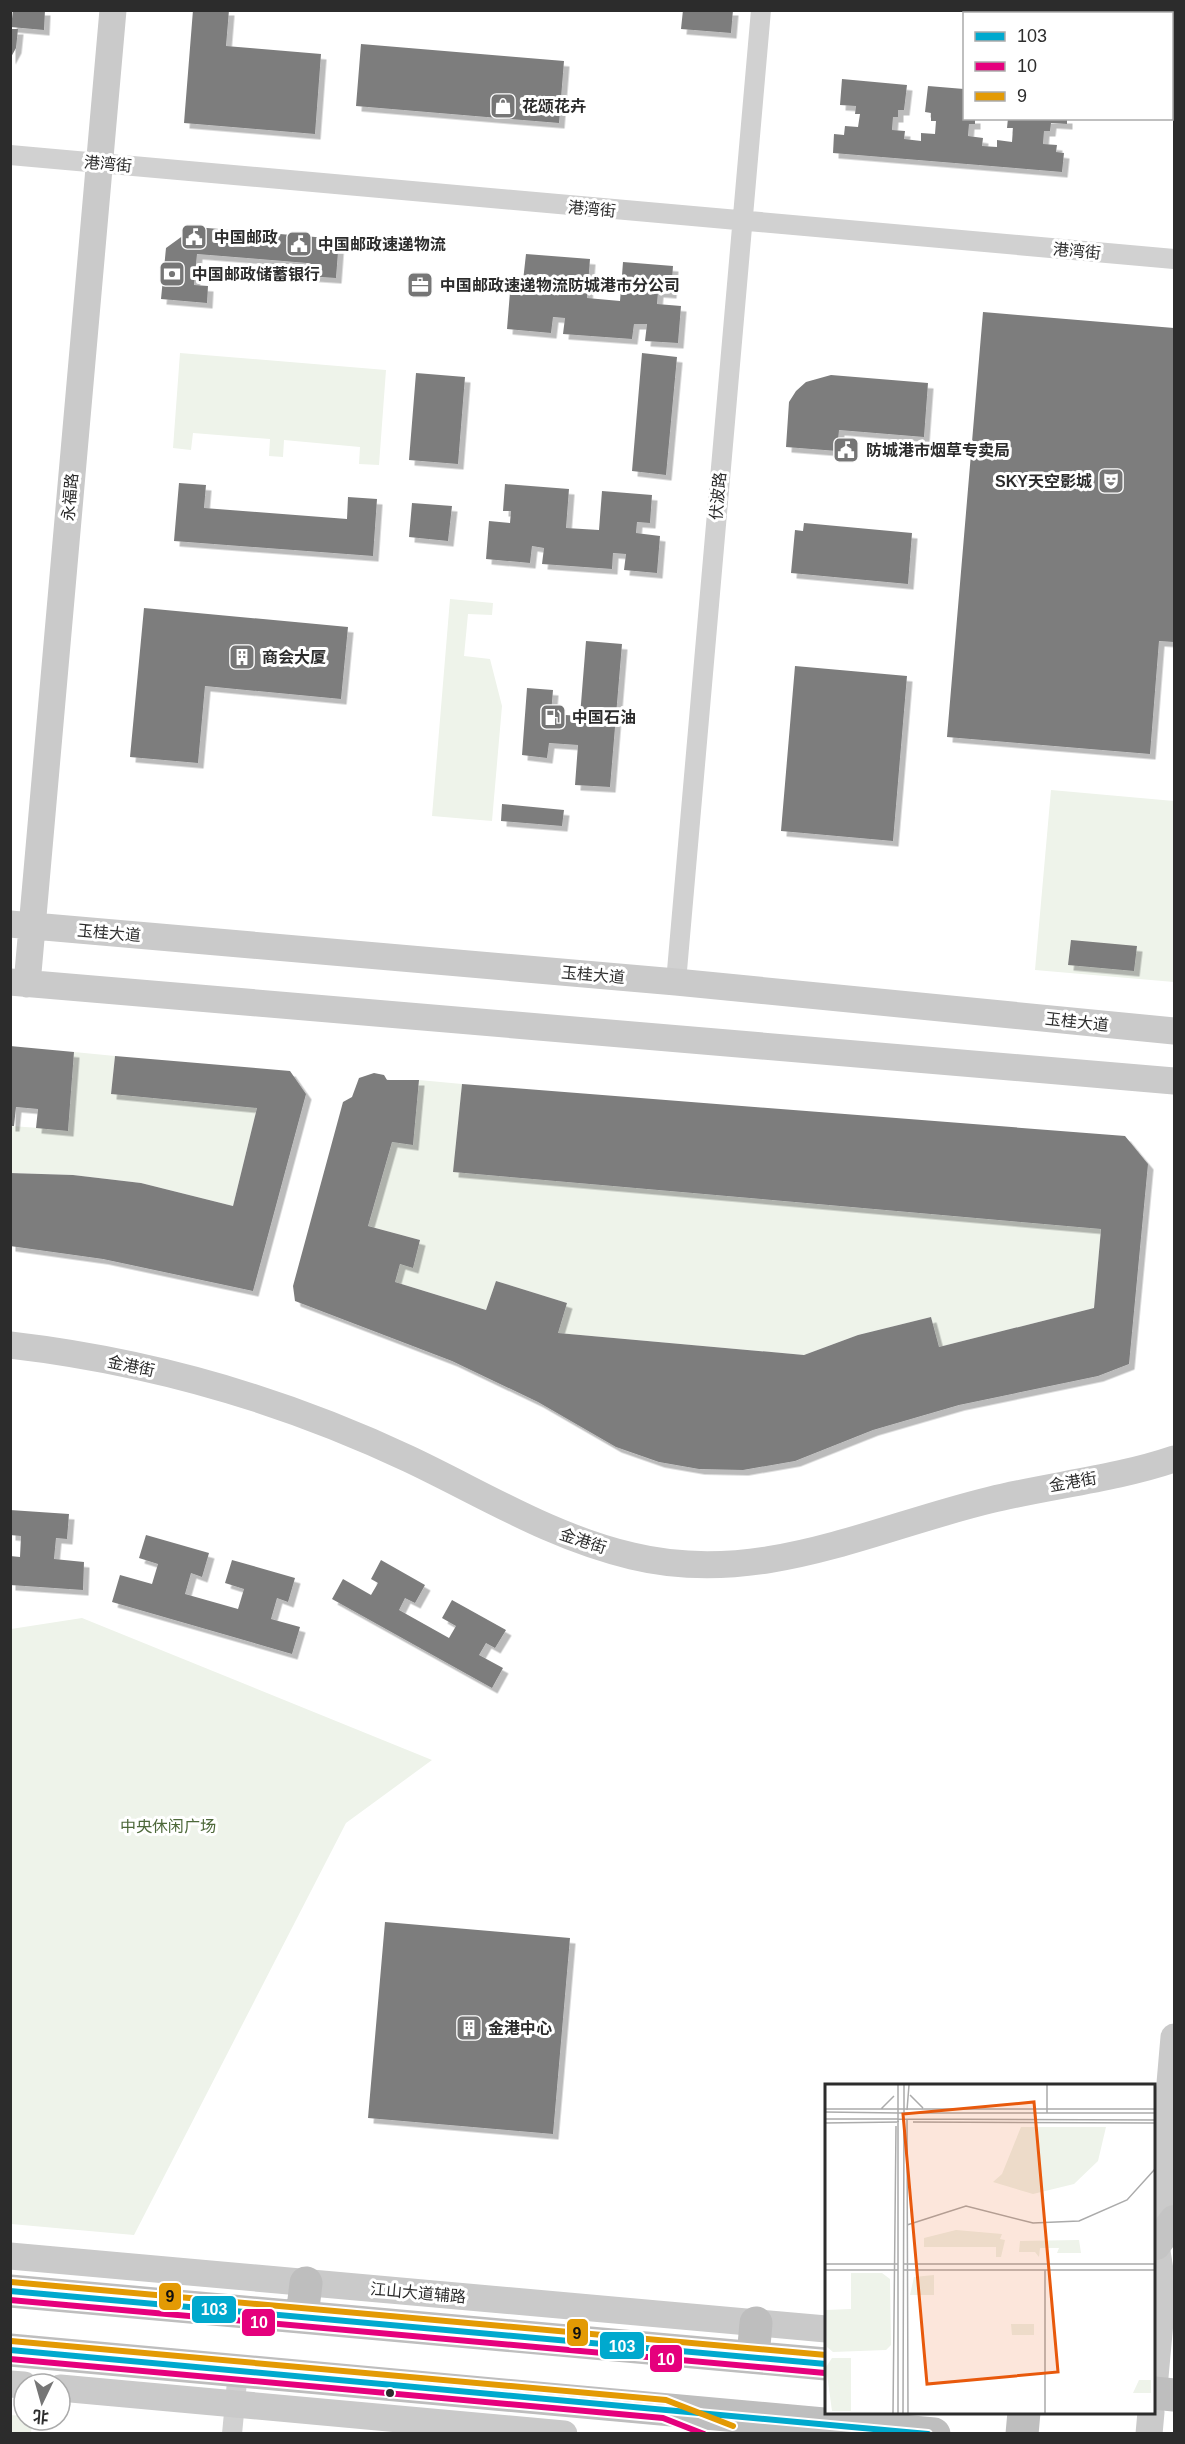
<svg xmlns="http://www.w3.org/2000/svg" width="1185" height="2444" viewBox="0 0 1185 2444" font-family="Arial,'Noto Sans SC',sans-serif">
<defs>
<filter id="shadow"><feDropShadow dx="5.5" dy="5.5" stdDeviation="0" flood-color="#0004"/></filter>
</defs>
<rect width="100%" height="100%" fill="#fff"/>
<path fill="#eef3ea" d="M180 353 386 370 379 465 359 464 360 447 284 440 283 457 269 456 270 439 193 433 191 450 173 448Z
M450 599 493 603 492 615 468 614 464 656 490 659 502 706 492 821 432 816Z
M1051 790 1174 801V982L1035 970Z
M74 1052 115 1056 111 1094 257 1108 233 1206 141 1183 73 1175 11 1173V1126L68 1130Z
M419 1080 462 1084 454 1172 1101 1229 1094 1308 939 1347 931 1317 858 1335 804 1355 558 1333 567 1303 496 1281 486 1310 395 1282 400 1264 413 1267 420 1240 368 1226 392 1142 413 1144Z
M82 1618 432 1760 346 1823 134 2235 11 2224V1629Z
M11 2415 21 2416 32 2425 31 2433H11Z"/>
<path fill="#7d7d7d" filter="url(#shadow)" d="M13 10H45L44 30 11 27Z
M193 10H229L226 46 321 54 315 134 184 123Z
M683 10H733L731 33 681 29Z
M10 29H18L16 48 10 59Z
M361 44 564 61 559 123 356 106Z
M842 79 907 85 904 110H898V117H893L892 130 905 131 904 139 921 141V133L935 134 936 121H931V113L925 112 928 86 964 89V118H975V124H969L968 136 983 138 982 146 997 147V140L1012 142 1013 128H1007L1008 118H1067V124L1051 123 1050 131H1044L1043 144 1057 145 1056 152 1064 153 1062 172 833 153 834 134 844 135 845 126 858 127 860 114H855L856 106 840 105Z
M195 227 339 239 336 278 306 276 307 263 197 254 194 285 208 286 207 303 161 299 166 248Z
M526 254 590 259 587 298 620 301 623 262 673 266 671 293 658 292 657 304 681 306 678 343 645 341 647 324H634L632 339 563 334 565 318 553 317 551 333 507 329 510 292 531 294 532 282 523 281Z
M983 312 1174 328V642L1159 641 1150 754 947 737Z
M642 353 677 357 666 475 632 471Z
M416 373 465 377 458 464 409 460Z
M831 375 928 383 924 437 839 430 837 451 786 447 789 402 796 391 806 382Z
M179 483 206 485 204 508 347 519 348 497 377 499 373 556 174 541Z
M505 484 569 489 566 528 599 530 602 491 652 495 650 523 637 522 636 533 660 536 657 573 624 570 626 554 613 553 612 569 542 564 544 548 532 546 530 563 486 559 489 521 510 523 511 511H503Z
M412 503 452 506 448 541 409 537Z
M804 523 912 533 908 584 791 573 795 530 803 531Z
M144 608 348 627 341 699 205 686 198 763 130 757Z
M586 641 622 644 610 787 575 785 578 745 549 743 547 758 522 755 527 688 553 690 551 714 580 716Z
M795 666 907 676 893 841 781 831Z
M502 804 564 810 562 826 501 821Z
M1071 940 1137 946 1134 971 1068 965Z
M10 1046 74 1052 68 1131 36 1128 38 1109 16 1107 14 1126H10Z
M115 1056 290 1071 306 1094 253 1291 103 1259 10 1246V1173L73 1175 141 1183 233 1206 257 1108 111 1094Z
M374 1073 384 1075 387 1080H419L413 1145 392 1142 368 1226 420 1240 413 1268 400 1264 395 1282 486 1310 496 1281 567 1303 558 1333 804 1355 858 1335 931 1317 939 1347 1094 1308 1101 1229 453 1172 462 1084 1125 1136 1148 1164 1129 1364 1098 1376 959 1405 873 1430 795 1461 743 1470 699 1469 659 1462 616 1447 538 1402 452 1361 295 1301 293 1286 343 1102 352 1097 359 1078Z
M10 1510 69 1514 67 1539 56 1538 54 1559 84 1562 83 1590 10 1585V1556L20 1557 21 1536 10 1535Z
M146 1535 209 1553 202 1577 191 1573 185 1594 238 1609 244 1589 225 1583 232 1560 295 1578 288 1602 277 1598 271 1619 300 1627 292 1654 112 1602 120 1575 152 1584 158 1564 139 1558Z
M381 1560 425 1585 415 1603 405 1598 399 1610 449 1638 456 1626 442 1618 452 1600 506 1630 495 1648 486 1643 479 1655 503 1668 492 1688 332 1599 343 1579 371 1595 378 1583 371 1579Z
M385 1922 570 1938 553 2134 368 2118Z"/>
<g fill="none" stroke-linecap="round" stroke-linejoin="round">
<path stroke="#d1d1d1" stroke-width="20" d="M10 155 1174 259
M676 982 761 10
M232 2434 238 2371"/>
<path stroke="#cacaca" stroke-width="27" d="M10 924 676 982 1174 1031
M10 982 1174 1081
M27 984 113 10
M10 1345C148 1361 284 1400 409 1459 483 1494 551 1537 632 1556 759 1587 870 1529 990 1500 1051 1485 1115 1479 1174 1459
M10 2256 826 2329
M10 2384 24 2385
M60 2388 564 2434
M1154 2388 1163 2289 1156 2245 1174 2037
M1149 2434 1151 2412"/>
<path stroke="#c4c4c4" stroke-width="30" d="M1156 2245 1174 2220"/>
<path stroke="#bebebe" stroke-width="33" d="M10 2291 826 2364
M302 2317 306 2283
M10 2350 934 2434
M753 2357 756 2323
M1154 2393 1174 2395
M1022 2434 1024 2412"/>
<g stroke="#fff" stroke-width="10">
<path id="bus-1" d="M10 2291 826 2364
M10 2350 928 2434"/>
</g>
<g stroke="#fff" stroke-width="10">
<path id="bus-2" d="M10 2300 825 2373
M10 2359 663 2418 704 2434"/>
</g>
<g stroke="#fff" stroke-width="10">
<path id="bus-3" d="M11 2282 826 2355
M11 2341 666 2400 733 2426"/>
</g>
<use href="#bus-1" stroke="#00a9ce" stroke-width="6"/>
<use href="#bus-2" stroke="#e5007d" stroke-width="6"/>
<use href="#bus-3" stroke="#e39a04" stroke-width="6"/>
</g>
<defs>
<g id="shop-square" transform="scale(1.35)"><rect x="-9" y="-9" width="18" height="18" rx="4" fill="#767676" stroke="#fff"/><path d="M-5-2.5h2.3a2.7 3.5 0 0 1 5.4 0H5L5.5 6h-11ZM-1.5-2.5h3a1.5 2.3 0 0 0-3 0Z" fill="#fff"/></g>
<g id="civic-square" transform="scale(1.35)"><rect x="-9" y="-9" width="18" height="18" rx="4" fill="#767676" stroke="#fff"/><path d="M-.6-6.5H3V-4.5H.6V-3L4-1V1h2V6H-6V1h2V-1L-.6-3ZM-1.2 2.5V6h2.4V2.5Z" fill="#fff"/></g>
<g id="bank-square" transform="scale(1.35)"><rect x="-9" y="-9" width="18" height="18" rx="4" fill="#767676" stroke="#fff"/><path d="M-6-4H6V4H-6ZM0-2.3a2.3 2.3 0 1 0 0 4.6a2.3 2.3 0 1 0 0-4.6Z" fill="#fff"/></g>
<g id="office-square" transform="scale(1.35)"><rect x="-9" y="-9" width="18" height="18" rx="4" fill="#767676" stroke="#fff"/><path d="M-6-3h4V-5.5h4V-3h4V5H-6ZM-1-4.5V-3h2v-1.5ZM-6 0V1H6V0Z" fill="#fff"/></g>
<g id="theatre-square" transform="scale(1.35)"><rect x="-9" y="-9" width="18" height="18" rx="4" fill="#767676" stroke="#fff"/><path d="M-5-5.5Q0-4 5-5.5V0Q5 5 0 6Q-5 5-5 0ZM-3.3-2.5H-1v1.5H-3.3ZM1-2.5H3.3v1.5H1ZM-2.8 1Q0 5.5 2.8 1Z" fill="#fff"/></g>
<g id="building-square" transform="scale(1.35)"><rect x="-9" y="-9" width="18" height="18" rx="4" fill="#767676" stroke="#fff"/><path d="M-4-6H4V6H1V3H-1V6H-4ZM-2.5-4.3h1.7v1.8h-1.7ZM.8-4.3h1.7v1.8H.8ZM-2.5-1h1.7V.8h-1.7ZM.8-1h1.7V.8H.8Z" fill="#fff"/></g>
<g id="fuel-square" transform="scale(1.35)"><rect x="-9" y="-9" width="18" height="18" rx="4" fill="#767676" stroke="#fff"/><path d="M-5.5-6h7V0h2V4h1.3V-2.5L3-4.5l.8-.8L6-3V5H2.5V1h-1V6h-7ZM-4.2-4.7v3.2H.2V-4.7Z" fill="#fff"/></g>
</defs>
<g fill-rule="evenodd">
<use href="#shop-square" x="503" y="106"/>
<use href="#civic-square" x="194" y="237"/>
<use href="#civic-square" x="299" y="244"/>
<use href="#bank-square" x="172" y="274"/>
<use href="#office-square" x="420" y="285"/>
<use href="#civic-square" x="846" y="450"/>
<use href="#theatre-square" x="1111" y="481"/>
<use href="#building-square" x="242" y="657"/>
<use href="#fuel-square" x="553" y="717"/>
<use href="#building-square" x="469" y="2028"/>
</g>
<circle fill="#2c2c2c" stroke="#fff" stroke-width="2" cx="390" cy="2393" r="5"/>
<g text-anchor="middle" dominant-baseline="central" stroke-width="6" stroke-linejoin="round" paint-order="stroke">
<g font-size="16" font-weight="bold" fill="#2c2c2c" stroke="#fff" text-anchor="start">
<text x="522" y="106">花颂花卉</text>
<text x="214" y="237">中国邮政</text>
<text x="318" y="244">中国邮政速递物流</text>
<text x="192" y="274">中国邮政储蓄银行</text>
<text x="440" y="285">中国邮政速递物流防城港市分公司</text>
<text x="866" y="450">防城港市烟草专卖局</text>
<text x="1092" y="481" text-anchor="end">SKY天空影城</text>
<text x="262" y="657">商会大厦</text>
<text x="572" y="717">中国石油</text>
<text x="488" y="2028">金港中心</text>
</g>
<g font-size="16" fill="#2c2c2c" stroke="#fff">
<text transform="translate(108 164) rotate(5)">港湾街</text>
<text transform="translate(592 209) rotate(5)">港湾街</text>
<text transform="translate(1077 251) rotate(5)">港湾街</text>
<text transform="translate(718 496) rotate(-85)">伏波路</text>
<text transform="translate(70 497) rotate(-85)">永福路</text>
<text transform="translate(109 933) rotate(5)">玉桂大道</text>
<text transform="translate(593 975) rotate(5)">玉桂大道</text>
<text transform="translate(1077 1022) rotate(6)">玉桂大道</text>
<text transform="translate(131 1366) rotate(12)">金港街</text>
<text transform="translate(1073 1482) rotate(-10)">金港街</text>
<text transform="translate(583 1541) rotate(18)">金港街</text>
<text transform="translate(418 2293) rotate(5)">江山大道辅路</text>
</g>
<g font-size="16" fill="#4d683a" stroke="#fff">
<text x="168" y="1826">中央休闲广场</text>
</g>
</g>
<g transform="translate(825 2084)">
<rect width="330" height="330" fill="#fff"/>
<path d="M196 43H281L273 77 249 100 208 110 168 98 177 90ZM131 146 177 150 175 155 180 156 176 173H171V163H99V154ZM254 156 256 169H232L234 164H215L214 173 210 168H194L195 157ZM26 189H57L65 195 66 261 61 266 8 268 2 263 1 226 26 225ZM109 191V211H85L89 193ZM186 240H209V251H187ZM7 274H26V327H7L1 283ZM314 296H326V309H308Z" fill="#eef3ea"/>
<path fill="none" stroke="#ababab" stroke-width="1.5" d="M73 1V35L330 36M222 1V29M85 11 98 24M0 25H330M56 25 69 12M82 26 84 1M0 28 73 29M73 29H330M79 31V1M0 35H73V329M82 36 83 329M88 38 330 39M0 39 74 38M82 141 141 122 208 139 254 137 302 116 330 85M0 180H73M79 180H330M0 186H73M79 186H330M68 329 71 42M78 329 79 35M220 329V186"/>
<path fill="#e8590c" fill-opacity="0.15" stroke="#e8590c" stroke-width="3" d="M209 18 233 288 102 300 78 30Z"/>
<rect width="330" height="330" fill="none" stroke="#2c2c2c" stroke-width="3"/>
</g>
<g stroke="#fff" stroke-width="2">
<rect x="158" y="2282" width="24" height="29" rx="6" fill="#e39a04"/>
<rect x="191" y="2295" width="46" height="29" rx="6" fill="#00a9ce"/>
<rect x="241" y="2308" width="35" height="29" rx="6" fill="#e5007d"/>
<rect x="566" y="2318" width="23" height="29" rx="6" fill="#e39a04"/>
<rect x="599" y="2331" width="46" height="29" rx="6" fill="#00a9ce"/>
<rect x="649" y="2344" width="34" height="29" rx="6" fill="#e5007d"/>
</g>
<g font-size="16" text-anchor="middle" font-weight="bold" fill="#fff">
<text x="214" y="2315">103</text>
<text x="259" y="2328">10</text>
<text x="622" y="2352">103</text>
<text x="666" y="2365">10</text>
</g>
<g font-size="16" text-anchor="middle" font-weight="bold" fill="#111">
<text x="170" y="2302">9</text>
<text x="577" y="2339">9</text>
</g>
<rect width="1185" height="2444" fill="none" stroke="#2c2c2c" stroke-width="24"/>
<rect x="963" y="12" width="210" height="108" fill="#ffffff" stroke="#ababab" stroke-width="1.5"/>
<rect x="975" y="32" width="30" height="9" fill="#00a9ce" stroke="#ababab" stroke-width="1.5"/>
<text x="1017" y="42" font-size="18" fill="#2c2c2c">103</text>
<rect x="975" y="62" width="30" height="9" fill="#e5007d" stroke="#ababab" stroke-width="1.5"/>
<text x="1017" y="72" font-size="18" fill="#2c2c2c">10</text>
<rect x="975" y="92" width="30" height="9" fill="#e39a04" stroke="#ababab" stroke-width="1.5"/>
<text x="1017" y="102" font-size="18" fill="#2c2c2c">9</text>
<g transform="translate(42 2402) rotate(185)"><circle r="28" fill="#ffffff" stroke="#ababab" stroke-width="1.5"/>
<path d="M0-4.5L10 22L0 15L-10 22Z" fill="#767676"/>
<text y="-9" font-size="16" font-weight="bold" text-anchor="middle" fill="#2c2c2c">北</text>
</g>
</svg>
